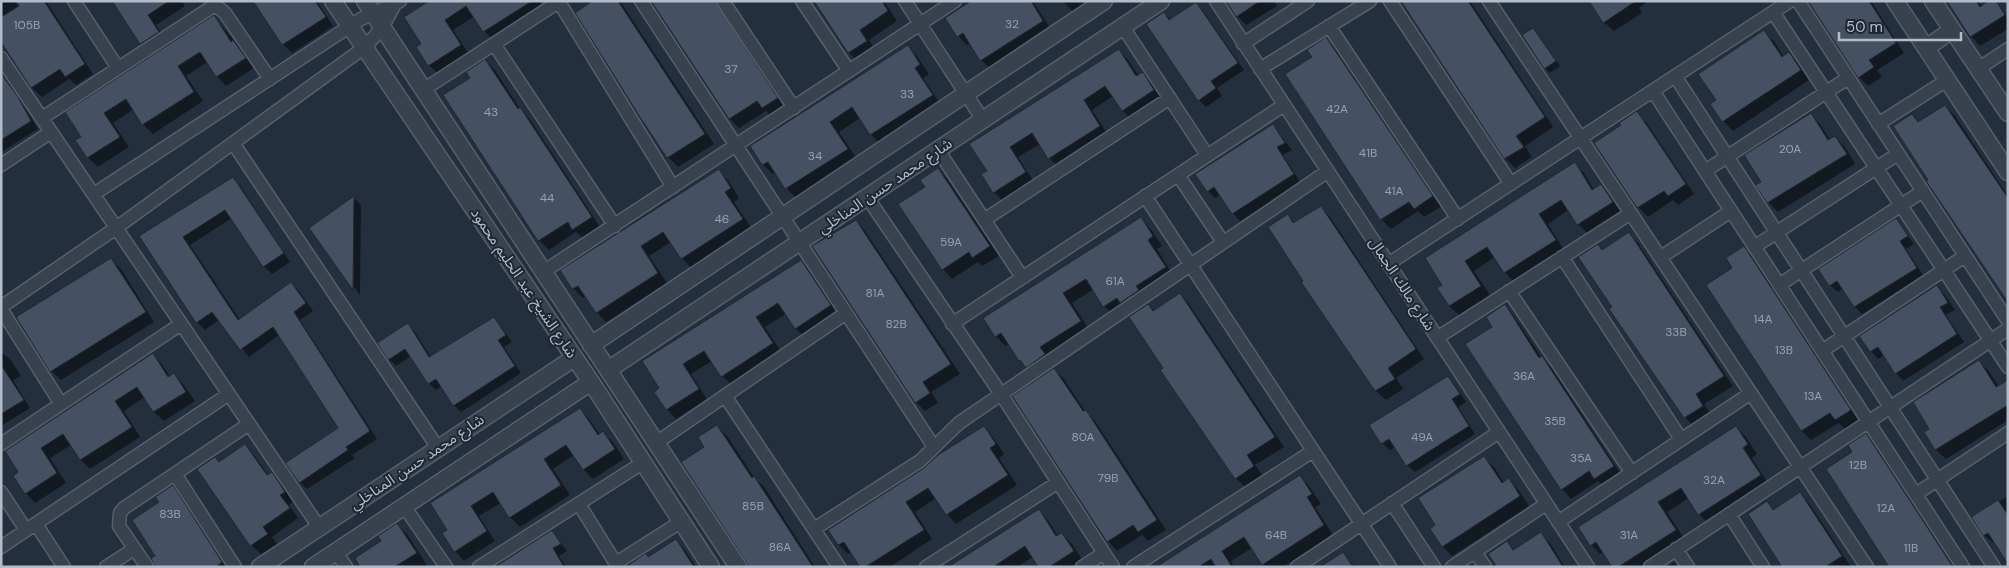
<svg xmlns="http://www.w3.org/2000/svg" width="2009" height="568" viewBox="0 0 2009 568" font-family="'DM Sans','Noto Sans Arabic',sans-serif">
<rect width="100%" height="100%" fill="#242f3e"/>
<path fill="#0007" d="M1 1H46L93 74 76 85 69 79 42 97 32 88 1 40Z
M112 1H182L185 6 156 25 168 42 150 53 141 44Z
M253 1H317L333 26 292 53 283 44Z
M431 1H539L544 9 494 41 484 31 475 16 453 30 469 54 438 74 429 65 423 44Z
M595 1H620L714 144 678 167 668 157 641 117Z
M652 1H722L725 16 786 108 772 117 766 111 739 128 730 119Z
M814 1H884L897 21 869 40 876 51 858 62 849 53Z
M972 1H1037L1034 3 1052 31 991 69 981 60 971 43 967 45 958 36Z
M1063 1H1097L1076 15Z
M1227 1H1274L1277 6 1246 25 1237 16Z
M1403 1H1470L1553 127 1525 146 1532 157 1515 168 1505 158Z
M1591 1H1648L1639 8 1642 13 1614 31 1604 22Z
M1809 1H1871L1904 53 1877 70 1882 77 1868 86 1859 77Z
M1948 1H1978L1982 7 1995 1 2008 17V29L1980 46 1971 36Z
M1195 3 1203 11 1244 70 1217 88 1222 96 1206 107 1199 100 1164 13 1171 20Z
M214 17 243 51 254 68 226 86 217 76 208 62 186 76 203 101 153 134 143 124 134 109 113 123 129 147 98 167 88 158 77 140 82 137 67 113Z
M1533 29 1560 66 1550 73 1545 68Z
M1764 32 1774 41 1784 57 1789 54 1799 63 1809 80 1733 131 1723 121 1712 104 1718 101Z
M1326 39 1336 49 1442 206 1424 217 1418 211 1391 229 1381 219 1313 57Z
M908 47 917 56 929 74 923 78 941 105 880 144 871 134 860 118 839 132 857 159 796 198 786 188 776 172 772 174 763 164Z
M1119 50 1128 60 1139 76 1142 74 1152 83 1163 100 1132 120 1123 111 1113 96 1092 110 1109 136 1059 168 1049 158 1040 144 1018 157 1034 182 1003 201 994 192 988 171 971 145Z
M485 61 495 70 520 109 529 118 600 227 583 238 576 232 549 250 539 240 445 95 472 78Z
M2 76 10 84 38 129 1 152Z
M1945 106 1955 116 2008 196V297L1930 180 1912 115 1920 123Z
M1637 113 1646 122 1694 194 1678 205 1673 200 1648 217 1638 207 1596 143 1622 126Z
M1811 115 1820 124 1830 140 1835 137 1845 147 1855 164 1778 212 1768 202 1757 185 1762 182Z
M1273 126 1292 150 1283 155 1300 182 1240 221 1233 213 1221 195 1215 198 1208 191Z
M1574 164 1584 173 1594 190 1601 185 1611 195 1622 212 1588 234 1578 224 1569 210 1548 224 1564 250 1514 282 1505 272 1495 257 1474 271 1490 295 1459 315 1449 306 1444 285 1427 258Z
M938 169 947 179 999 256 982 266 978 262 952 279 943 269Z
M718 171 728 180 739 198 734 202 752 229 691 268 682 258 671 242 649 256 667 283 606 322 597 312 586 296 583 298 573 288 562 271Z
M233 179 241 187 290 262 272 274 264 266 232 218 190 245 240 320 291 283 299 291 313 311 300 320 377 439 352 455 355 458 307 489 300 482 340 429 279 335 249 357 219 320 205 330 197 322 141 237Z
M354 198 361 205 360 295 311 228Z
M1321 207 1330 217 1424 359 1396 378 1403 389 1386 400 1376 391 1303 283 1305 281 1287 216 1295 224Z
M1141 219 1150 228 1162 246 1157 249 1174 277 1114 315 1104 306 1094 289 1072 303 1090 331 1036 376 1020 360 1009 344 1005 346 996 336Z
M1896 220 1914 244 1906 249 1923 275 1862 314 1855 307 1843 288 1838 292 1830 285Z
M856 221 865 231 960 374 931 392 938 403 925 411 916 402Z
M1629 234 1638 243 1733 386 1704 404 1712 415 1694 427 1685 417 1613 308 1603 251Z
M1744 248 1754 257 1859 420 1845 429 1839 423 1811 440 1802 431 1708 286 1734 268Z
M111 259 121 269 154 322 61 380 51 371Z
M801 262 811 271 840 315 805 337 795 328 786 314 765 327 782 353 732 385 722 376 712 361 691 374 707 399 676 419 667 409 661 389 644 362Z
M1936 286 1944 294 1955 310 1946 315 1964 342 1903 381 1896 373 1884 355 1878 359 1871 351Z
M1180 294 1189 304 1284 447 1255 465 1263 476 1245 487 1236 478 1148 305 1154 311Z
M1505 306 1514 316 1542 358 1551 367 1622 476 1605 487 1598 481 1571 499 1562 489 1494 327Z
M494 318 512 342 504 347 521 373 461 412 454 405 442 386 436 390 429 383 411 356 396 366 389 359 408 325 415 332 431 357Z
M1 352 10 359 21 376 13 380 30 408 1 426Z
M152 354 162 364 170 377 174 375 183 384 195 401 164 421 154 412 145 397 124 411 140 437 90 469 81 460 71 445 50 458 66 483 35 503 26 493 20 472 7 451Z
M1979 362 1989 371 1999 387 2008 388V420L1946 459 1936 450 1925 432 1931 429Z
M1054 369 1064 379 1085 411 1095 421 1166 530 1148 541 1142 535 1117 551 1108 541Z
M1448 378 1455 385 1466 402 1458 407 1475 434 1415 472 1407 465 1396 447 1390 450 1382 443Z
M580 409 589 419 600 435 603 433 613 442 624 459 593 479 584 470 574 455 553 469 570 495 520 527 510 517 501 503 479 516 495 541 464 561 455 551 449 530 432 504Z
M717 426 727 436 754 477 764 487 815 567H748L706 447Z
M984 427 993 437 1004 454 999 458 1017 485 956 524 947 514 936 498 915 512 932 539 890 567H861L852 552 848 554 839 545 925 469Z
M1736 427 1746 437 1757 454 1752 458 1769 485 1709 524 1699 514 1689 498 1667 512 1685 540 1642 567H1613L1604 552 1600 554 1591 545Z
M1866 435 1875 444 1955 567H1891L1854 452Z
M245 445 254 455 269 476 272 474 281 483 294 501 289 505 298 518 272 537 277 544 261 554 251 545 219 463Z
M1484 458 1494 467 1504 483 1509 480 1518 489 1529 506 1452 556 1442 546 1437 526Z
M1300 477 1309 486 1321 504 1315 507 1333 535 1283 567H1266L1252 548 1231 561 1234 567H1159Z
M172 487 182 496 227 567H156L160 503Z
M1800 494 1809 503 1851 567H1784L1767 503 1774 511Z
M2008 496V561L1994 541 1992 542 1984 535 1973 518Z
M1039 511 1048 520 1058 536 1062 534 1072 544 1083 561 1073 567H1040L1033 557 1017 567H950Z
M397 525 407 534 428 567H362Z
M552 532 567 551 559 556 566 567H497Z
M1540 534 1550 543 1565 567H1498L1507 543 1515 550Z
M676 541 685 550 696 567H629L646 555 649 558Z
M1343 554 1355 567H1323Z
M1674 562 1678 567H1667Z"/>
<path fill="#455162" stroke="#1f2835" d="M15 1H44L85 64 65 77 60 69 31 88 1 42V17L19 6Z
M112 1H169L148 15 159 32 140 44Z
M253 1H315L326 17 282 45Z
M429 1H532L483 32 466 6 445 20 461 45 428 66 416 47 421 44 404 17Z
M592 1H618L705 134 667 158 640 117 575 13Z
M651 1H715L778 98 762 108 757 101 729 119Z
M814 1H882L888 11 860 30 867 41 848 53Z
M971 1H1031L1043 21 980 61 963 33 957 37 945 18Z
M1226 1H1260L1236 17Z
M1401 1H1468L1545 117 1516 136 1524 147 1504 159Z
M1589 1H1636L1603 23Z
M1808 1H1869L1896 43 1869 60 1874 67 1858 78Z
M1947 1H1976L1980 7 1988 1H1996L2005 15 1970 37Z
M1196 2 1238 63 1211 81 1216 88 1198 101 1146 24 1164 12 1169 20Z
M214 15 231 42 233 40 246 58 216 77 200 52 178 66 194 92 142 125 126 99 104 113 120 137 87 158 75 140 81 137 65 112Z
M1533 28 1556 61 1544 69 1522 35Z
M1764 30 1782 57 1789 52 1801 70 1722 122 1710 104 1716 100 1698 74Z
M1326 37 1433 196 1414 209 1409 202 1380 220 1285 74 1312 57 1307 50Z
M908 45 920 64 915 68 933 95 870 135 852 107 830 122 848 149 785 189 768 162 762 165 750 146Z
M1119 49 1136 76 1143 72 1154 90 1122 111 1105 86 1084 100 1100 126 1048 159 1032 133 1010 147 1026 172 993 193 981 174 987 171 969 144Z
M485 59 518 109 520 107 592 217 572 230 568 222 538 241 443 95 470 78 466 72Z
M1 75H2L18 97 31 121 1 140Z
M1945 105 2008 198V302L1926 181 1928 180 1893 126 1912 114 1918 122Z
M1637 111 1686 184 1668 196 1664 191 1637 208 1594 143 1621 125 1619 123Z
M1811 113 1828 140 1835 136 1847 154 1767 203 1755 185 1761 182 1744 155Z
M1273 124 1285 143 1277 147 1294 174 1232 214 1214 187 1207 192 1195 174Z
M1575 162 1592 190 1601 184 1613 202 1577 225 1561 200 1539 214 1556 240 1504 273 1487 247 1465 261 1481 286 1449 306 1437 288 1442 285 1425 258Z
M938 168 990 246 972 258 969 252 942 270 898 204 925 187 920 180Z
M719 169 731 188 725 192 743 219 681 259 663 232 641 246 658 273 596 313 578 286 572 289 560 270Z
M233 177 284 253 263 267 225 210 183 237 238 320 291 282 306 303 294 312 370 431 346 447 348 450 299 483 285 463 338 428 273 327 240 350 212 312 196 323 139 236Z
M354 196 353 290 309 228Z
M1321 206 1416 349 1388 368 1395 379 1375 391 1301 282 1303 281 1268 227 1288 214 1293 223Z
M1141 217 1153 236 1148 240 1166 267 1136 286 1139 290 1120 303 1117 298 1103 307 1086 279 1063 293 1081 321 1040 347 1045 354 1026 368 1020 360 1019 361 1001 333 995 337 983 318Z
M1896 218 1908 236 1900 241 1917 268 1854 307 1837 281 1829 286 1818 269Z
M856 220 951 364 923 382 930 393 915 403 812 246Z
M1629 232 1724 376 1696 394 1703 406 1684 418 1609 309 1612 307 1578 257 1598 244 1602 250Z
M1744 246 1851 410 1835 420 1830 413 1801 431 1706 285 1732 268 1726 258Z
M111 258 146 312 50 372 16 317Z
M801 260 831 305 795 329 778 303 756 317 773 343 721 377 704 351 683 364 699 389 666 410 654 392 659 388 642 361Z
M1937 285 1948 303 1940 307 1957 334 1895 374 1878 347 1870 352 1859 336Z
M1180 293 1275 437 1247 455 1254 466 1235 479 1160 370 1163 368 1129 317 1148 304 1153 311Z
M1505 304 1539 358 1542 356 1614 466 1594 479 1589 471 1561 490 1465 344 1492 327 1486 317Z
M494 317 506 335 498 340 515 366 453 406 436 379 428 384 405 349 388 360 377 343 408 323 429 357Z
M153 353 168 377 174 373 186 392 153 412 137 387 115 401 132 427 80 460 63 434 41 448 57 473 25 494 13 476 18 472 5 451Z
M1979 360 1996 387 2008 380V405L1935 450 1924 432 1929 429 1913 402Z
M1 365 24 400 1 414Z
M1054 368 1083 411 1086 410 1157 520 1138 532 1133 525 1107 542 1012 396Z
M1448 376 1460 394 1452 399 1469 426 1406 466 1389 439 1381 444 1369 425Z
M580 408 598 435 603 431 615 449 583 470 566 445 544 459 561 485 509 518 493 492 471 506 487 531 454 552 442 533 447 530 430 503Z
M717 425 752 478 754 476 813 567H748L746 562 681 462 704 447 698 437Z
M984 426 996 444 990 448 1008 475 946 515 928 488 906 502 924 530 865 567H860L844 542 838 545 828 530 924 468 938 455Z
M1736 426 1748 444 1743 448 1761 475 1698 515 1681 488 1658 502 1676 530 1618 567H1612L1596 542 1590 546 1578 527Z
M1866 433 1953 567H1889L1826 469 1852 452 1848 445Z
M245 444 267 475 272 472 285 492 280 495 290 508 263 527 268 534 250 546 197 469 215 457 219 462Z
M1484 456 1502 483 1509 478 1520 496 1442 547 1430 529 1435 525 1418 498Z
M1300 475 1312 494 1307 497 1324 525 1262 565 1244 537 1222 551 1232 567H1216L1211 559 1198 567H1156Z
M173 485 222 562 216 567H155L151 558 155 556 132 520 159 502 155 497Z
M1800 492 1842 556 1825 567H1782L1748 514 1767 501 1773 510Z
M1998 500 2008 515V564L1988 533 1983 536 1971 517Z
M1039 509 1056 536 1062 533 1074 551 1049 567H1038L1025 546 993 567H948Z
M397 523 417 553 394 567H360L355 558 381 541 378 536Z
M552 530 561 544 553 548 564 567H495Z
M1541 532 1563 567H1497L1488 554 1507 541 1513 550Z
M676 539 694 567H626L646 553 648 557Z
M1343 552 1353 567H1320Z"/>
<g fill="none" stroke-linecap="round" stroke-linejoin="round">
<g stroke="#565f6c" stroke-width="15">
<path id="minor" d="M74 1 118 68
M641 1 934 447
M723 1 794 108
M802 1 849 71
M905 1 983 120
M1216 1 1588 567
M1390 1 1511 184
M1489 1 1867 567
M1798 1 2008 321
M559 2 673 187
M215 5 225 13 270 79
M1773 12 2008 367
M1329 26 1458 219
M1123 27 1207 155
M494 44 615 226
M1243 44 1308 1
M1 58 319 527
M1260 69 1370 1
M1978 69 2008 49
M1675 76 1994 567
M423 90 560 1
M1653 91 1963 567
M42 118 215 5 213 1
M1878 124 1947 80
M233 143 438 448
M938 150 1022 277
M1 165 51 132
M1705 171 1848 78
M1178 175 1223 242
M94 194 361 19 400 1
M1145 196 1390 567
M867 197 1001 394 1113 567
M984 220 1170 98
M1754 247 1898 154
M1562 257 1681 439
M1661 257 1731 211
M1388 264 1790 1
M543 272 955 1
M1779 285 1923 191
M1509 291 1632 473
M1 307 116 228 365 47 382 28 395 4
M1 309 61 404
M952 324 1284 105
M1437 338 1631 213
M1822 351 1965 256
M725 396 839 567
M656 443 846 313
M1 444 181 324
M175 474 235 567
M1 492 26 530
M1916 494 2008 433
M1392 503 1434 567
M579 504 618 567
M404 506 446 567
M1729 514 1763 567
M1558 522 1751 393
M36 524 64 567
M814 529 920 461 959 423 1328 171
M1 547 229 394
M1676 549 1688 567
M336 552 346 567
M1475 552 1485 567
M616 563 682 521
M106 567 134 549
M147 567 119 526 120 513 124 508 249 424
M479 567 644 462
M926 567 1057 483
M1082 567 1104 553
M1133 567 1313 451
M1297 567 1499 432
M1452 567 1546 504
M1650 567 2008 329"/>
</g>
<g stroke="#565f6c" stroke-width="19">
<path id="tertiary" d="M333 1 591 382 711 567
M365 1 738 567
M1895 1 2008 172
M1933 1 2008 113
M1926 48 1952 30
M591 345 1104 1
M608 370 1161 1
M260 567 574 358
M313 567 591 382"/>
</g>
<use href="#minor" stroke="#38414e" stroke-width="12"/>
<use href="#tertiary" stroke="#38414e" stroke-width="16"/>
</g>
<g text-anchor="middle" dominant-baseline="central" stroke-width="4" stroke-linejoin="round" paint-order="stroke">
<g font-size="12" fill="#98a1af">
<text x="1012" y="24">32</text>
<text x="27" y="25">105B</text>
<text x="731" y="69">37</text>
<text x="907" y="94">33</text>
<text x="1337" y="109">42A</text>
<text x="491" y="112">43</text>
<text x="1790" y="149">20A</text>
<text x="1368" y="153">41B</text>
<text x="815" y="156">34</text>
<text x="1394" y="191">41A</text>
<text x="547" y="198">44</text>
<text x="722" y="219">46</text>
<text x="951" y="242">59A</text>
<text x="1115" y="281">61A</text>
<text x="875" y="293">81A</text>
<text x="1763" y="319">14A</text>
<text x="896" y="324">82B</text>
<text x="1676" y="332">33B</text>
<text x="1784" y="350">13B</text>
<text x="1524" y="376">36A</text>
<text x="1813" y="396">13A</text>
<text x="1555" y="421">35B</text>
<text x="1083" y="437">80A</text>
<text x="1422" y="437">49A</text>
<text x="1581" y="458">35A</text>
<text x="1858" y="465">12B</text>
<text x="1108" y="478">79B</text>
<text x="1714" y="480">32A</text>
<text x="753" y="506">85B</text>
<text x="1886" y="508">12A</text>
<text x="170" y="514">83B</text>
<text x="1276" y="535">64B</text>
<text x="1629" y="535">31A</text>
<text x="780" y="547">86A</text>
<text x="1911" y="548">11B</text>
</g>
<g font-size="15" fill="#b4bcc9" stroke="#1d2633">
<text transform="translate(885 186) rotate(-34)">شارع محمد حسن المناخلي</text>
<text transform="translate(524 283) rotate(56)">شارع الشيخ عبد الحليم محمود</text>
<text transform="translate(1402 284) rotate(57)">شارع مالك الجمال</text>
<text transform="translate(417 462) rotate(-34)">شارع محمد حسن المناخلي</text>
</g>
</g>
<rect width="2009" height="568" fill="none" stroke="#b4bcc9" stroke-width="5"/>
<path d="M1839 32v8h122v-8" fill="none" stroke="#b4bcc9" stroke-width="2.5"/>
<text x="1846" y="32" font-size="15" fill="#b4bcc9" stroke="#1d2633" stroke-width="4" paint-order="stroke">50 m</text>
</svg>
